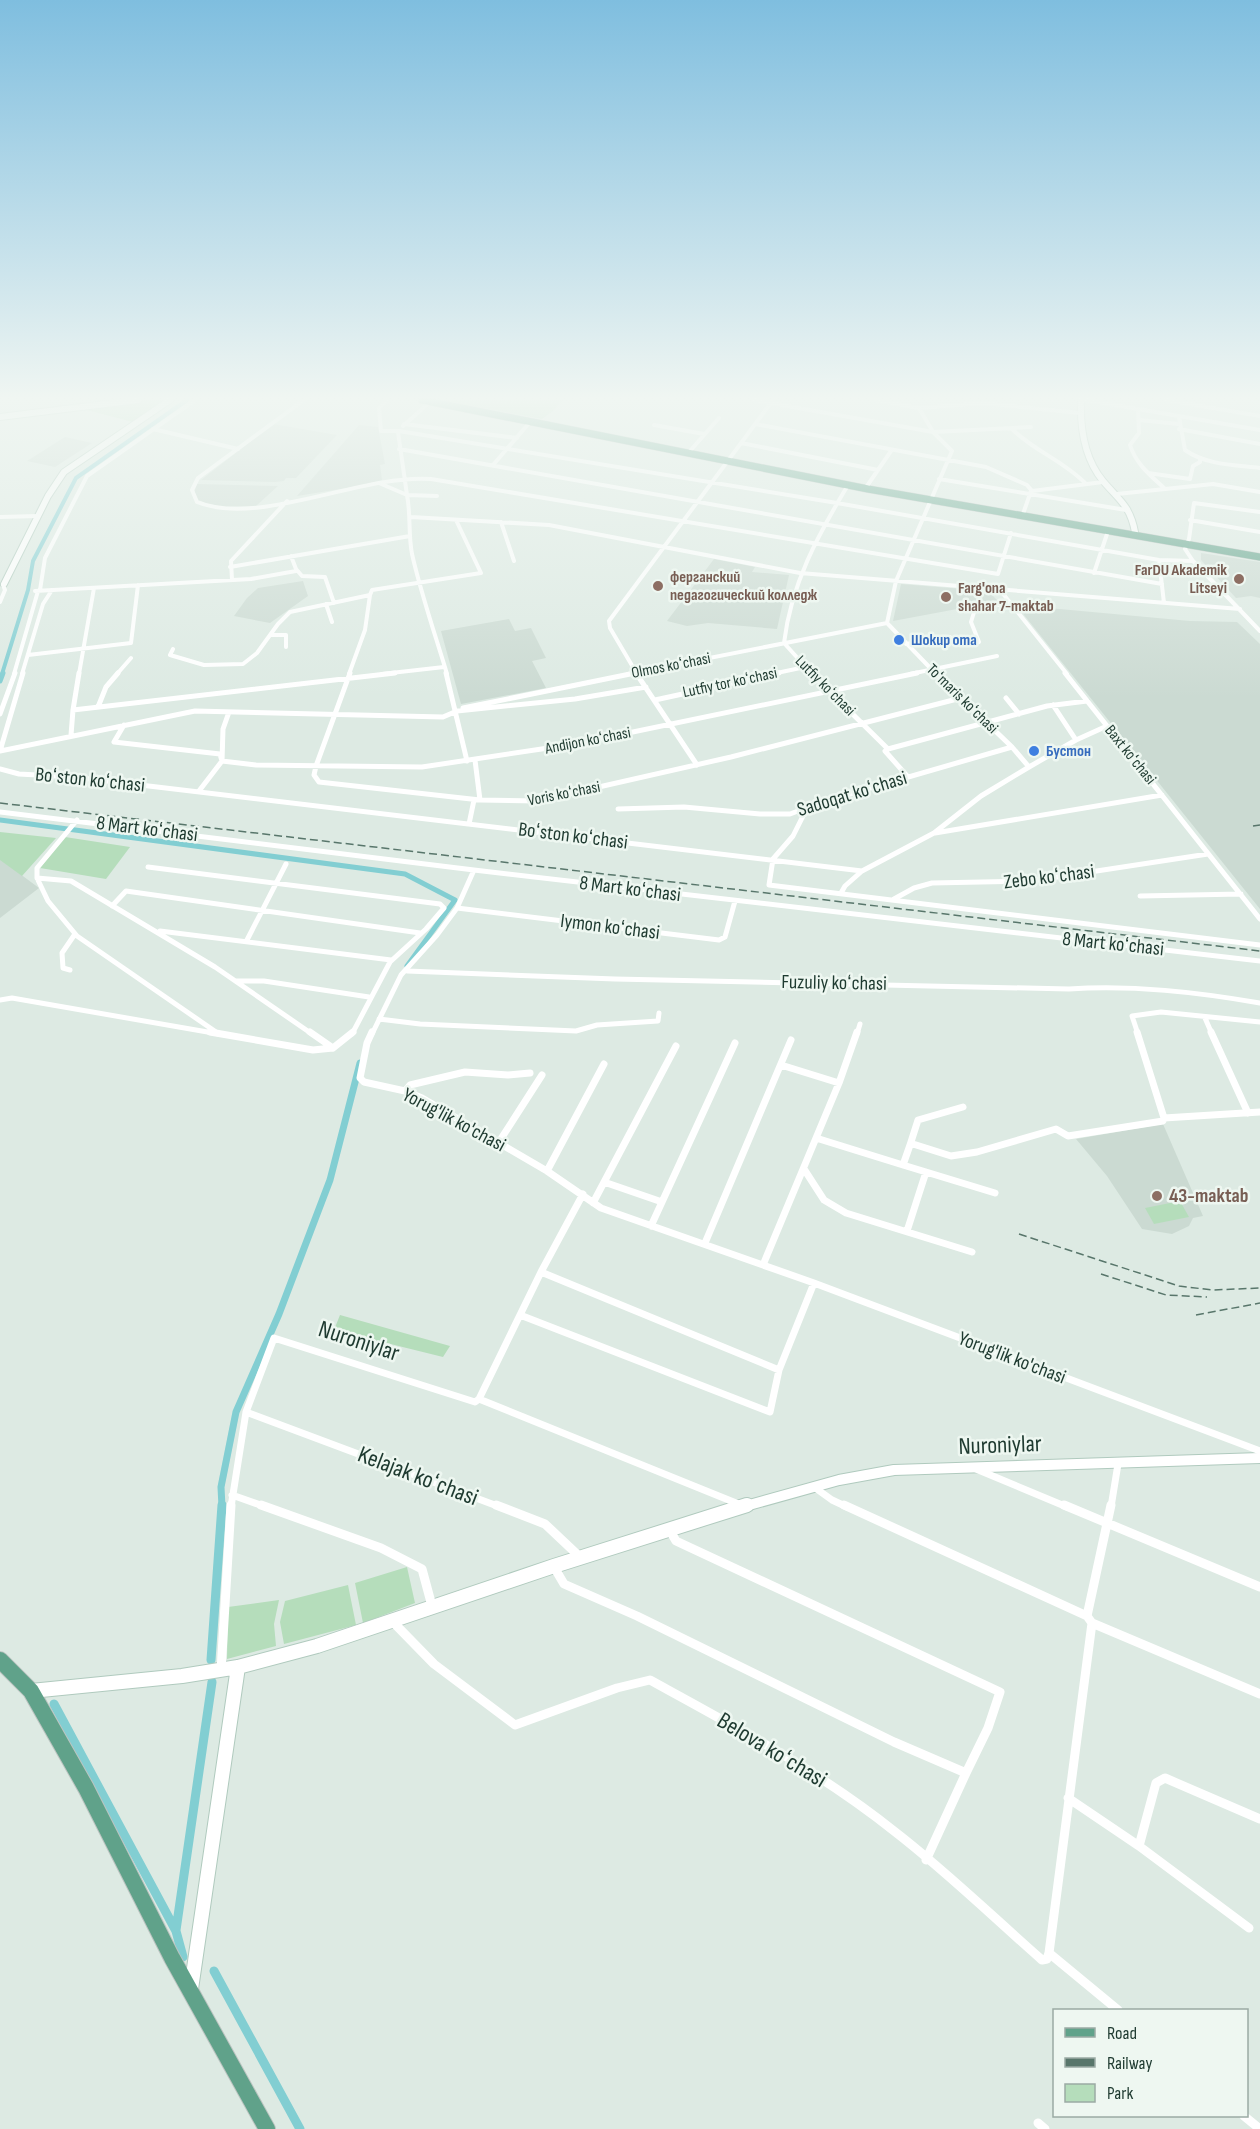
<svg xmlns="http://www.w3.org/2000/svg" width="1260" height="2129" viewBox="0 0 1260 2129" font-family="'Sofia Sans Condensed',sans-serif">
<rect width="100%" height="100%" fill="#ddeae3"/>
<path fill="#cbdad2" d="M273 424 337 435 296 478H286L284 481 275 482 201 480Z
M359 425 378 427 385 464 380 465 382 480 359 486 297 496Z
M65 437 92 443 55 467 27 461Z
M197 484 278 486 256 506 213 507 197 499 194 493Z
M1201 553 1260 562V598L1251 596 1236 598 1201 560Z
M714 559 755 567 752 572 789 575 777 629 708 623 687 626 667 621Z
M303 581 308 596 270 623 234 616 247 598 258 588Z
M901 584 988 591 1000 603 960 612 957 609 893 621Z
M1016 605 1190 621 1237 622 1260 644V909Z
M509 619 515 631 531 628 546 658 532 661 546 688 461 704 441 631Z
M0 859 39 888 0 918Z
M1163 1124 1203 1216 1193 1218 1189 1226 1172 1234 1142 1229 1107 1176 1076 1139Z"/>
<path fill="#b5ddbb" d="M146 400H166L133 422 83 409Z
M563 400 553 411 542 419 445 401Z
M0 832 56 838 22 876 0 860Z
M65 837 130 847 106 879 40 868Z
M1180 1201 1189 1217 1154 1224 1145 1208Z
M340 1315 450 1346 443 1357 334 1330Z
M407 1567 415 1603 363 1623 355 1583Z
M348 1585 356 1625 284 1644 280 1622 285 1601Z
M279 1600 274 1624 276 1646 227 1659 228 1607Z"/>
<g fill="none" stroke-linecap="round" stroke-linejoin="round">
<path stroke="#82ced2" stroke-width="4" d="M2 674 28 590 33 561 76 478 187 400"/>
<path stroke="#82ced2" stroke-width="5" d="M0 681 3 673
M0 820 405 874 455 900 407 966"/>
<path stroke="#82ced2" stroke-width="7" d="M222 1507 221 1487 236 1412 279 1314 330 1180 360 1063"/>
<path stroke="#82ced2" stroke-width="9" d="M211 1660 222 1505
M54 1704 176 1931 183 1957
M176 1930 212 1682
M214 1971 300 2129"/>
<g stroke="#b0cabe" stroke-width="8">
<path id="secondary-far2" d="M1081 400C1080 429 1084 458 1103 481 1118 499 1130 505 1135 532
M0 417 138 400
M4 584 48 496 64 472 170 400"/>
</g>
<g stroke="#b0cabe" stroke-width="12">
<path id="secondary-far1" d="M742 1507 839 1480 894 1470 1260 1458"/>
</g>
<g stroke="#b0cabe" stroke-width="16">
<path id="secondary" d="M31 1691 182 1676 238 1667 317 1646 554 1566 747 1505
M191 1989 238 1667"/>
</g>
<g stroke="#bcc4c1" stroke-width="8">
<path id="primary-far1" d="M422 400 868 489 1260 557"/>
</g>
<g stroke="#bcc4c1" stroke-width="18">
<path id="primary" d="M0 1660 31 1691 86 1788 172 1958 267 2129"/>
</g>
<path stroke="#fff" stroke-width="4" d="M304 400 198 478 192 490 197 502C260 527 360 474 431 479L998 574 1011 533
M388 400 379 408 381 431H399L837 503 1159 560 1193 561
M754 400 933 432 1031 427
M875 400 919 408 983 403 1080 413
M1086 400 1260 430
M1166 400 1260 416
M919 408 933 432 952 451 896 581 887 623 936 674
M1138 409 1139 433 1130 445C1136 464 1150 475 1164 488
M1179 417 1185 450C1206 465 1235 465 1260 468
M1139 420 1179 424
M404 424 517 438
M755 424 986 467 1027 485 1032 491
M654 425 704 434
M403 426 430 402
M153 429 238 449
M1012 429C1034 451 1064 461 1086 484
M1179 429 1260 444
M398 432 407 495 437 496
M741 443 878 470
M399 449 1162 584
M690 451 719 418
M493 465 530 422
M1148 473 1190 479 1193 466 1200 462V459
M939 479 1126 510
M379 483 407 495C411 515 408 533 412 554 421 594 435 634 447 674
M867 486 891 451
M1032 491 1103 482
M1117 494 1213 484 1260 492
M1260 512 1194 503 1189 539 1185 549 1193 561 1260 631
M1023 514 1031 491
M0 517 38 516
M411 517 549 525 800 573 1240 609
M1190 520 1260 532
M501 522 514 561
M291 556 296 569 302 576 325 577 334 603
M1159 560 1164 603
M230 567 410 536
M1094 573 1108 531
M232 580 231 561 287 501
M40 590 45 558 87 476 195 400
M1000 590 1067 674
M35 591 251 579 296 571
M0 602 5 590 3 585
M326 604 332 622
M271 635H286V647
M906 644 950 637
M966 645 979 642 971 622 975 609 1009 603
M173 649 170 655 204 665 243 664 257 653 278 624 290 612 370 595 372 590 481 573 456 520
M28 655 131 643 138 585
M14 674 38 591
M22 674 43 604 52 590
M79 674 94 588
M117 674 131 658
M349 674 365 630 370 595
M382 674 444 667
M628 674 887 623
M637 674 610 628 609 621 773 400
M772 674 805 667
M812 674 784 643C791 584 818 535 848 485
M910 674 997 656"/>
<path stroke="#fff" stroke-width="5" d="M23 673 0 751 195 711 443 717 457 711 575 699 646 687
M350 673 316 766 314 775 319 782 480 800 537 801 731 757 961 698
M446 673 467 761
M636 673 697 765
M811 673 888 749 1047 706 1087 701
M935 673 1012 747 1029 767
M1065 673 1260 919
M1006 698 1019 714
M655 700 779 673
M1053 705 1076 740
M98 707 106 687 118 673
M463 708 635 673
M73 710 79 673
M229 712 223 729 222 761 256 765 422 767 575 744 917 673
M0 714 15 673
M124 725 114 742 220 754 222 761 199 791
M71 735 73 710 395 673
M888 749 885 751 908 777
M475 760 480 800
M0 769 19 774 73 777 862 871 934 833 981 796 1029 767 1076 740 1107 726
M618 809 684 807 760 814H790L822 802 1012 747
M806 810 793 836 773 859 769 885 1260 945
M0 812 474 870 1260 961
M77 820 37 868V878L48 901 77 936 216 1032
M469 824 474 800
M935 833 1162 795
M148 867 440 904 444 908 426 929 390 962 352 1034
M37 878 71 881 215 967 312 1034
M841 893 845 886 862 871
M1140 896 1241 894
M894 899 914 888 932 883 1031 881 1208 854
M112 906 126 891 420 933
M457 908 719 940 725 937 735 901
M160 931 391 960
M247 940 286 864
M70 970 63 968 62 953 75 934
M407 971 615 979 1069 989C1134 985 1196 992 1260 1003
M236 981H264L369 997
M0 1000 12 998 219 1034
M1205 1018 1212 1034
M379 1019 420 1024 576 1031 597 1025 658 1021 659 1013
M372 1034 401 975 437 935 457 908 474 870
M857 1034 860 1024
M1138 1034 1132 1016 1161 1012 1260 1022"/>
<path stroke="#fff" stroke-width="7" d="M210 1032 313 1050 333 1048 353 1032
M310 1032 333 1048
M372 1032 367 1043 360 1078 364 1082 405 1091 422 1098 547 1171 601 1208 814 1283 1260 1451
M1137 1032 1164 1118 1260 1112
M1211 1032 1248 1113
M781 1065 839 1083
M405 1091 410 1085 465 1072 508 1075 530 1073
M816 1138 903 1165 910 1145 913 1144 951 1156 977 1152 1056 1129 1068 1136 1163 1121 1164 1118
M499 1142 542 1075
M910 1145 918 1120 963 1107
M903 1165 995 1193
M804 1169 824 1200 846 1213 972 1252
M547 1171 604 1064
M604 1182 662 1202
M593 1203 676 1046
M651 1226 735 1043
M907 1231 926 1172
M705 1243 791 1040
M763 1265 839 1083 857 1032
M541 1272 779 1370
M520 1315 770 1412 779 1370 814 1283
M479 1399 541 1272 583 1194
M246 1412 500 1507
M976 1469 1067 1507
M814 1487 832 1500 847 1507
M232 1495 266 1507
M231 1507 246 1412 274 1338 475 1402 479 1399 741 1505
M1111 1507 1118 1464"/>
<path stroke="#fff" stroke-width="9" d="M261 1505 381 1548 422 1569 432 1606
M496 1505 545 1524 580 1557
M844 1505 1087 1616
M1064 1505 1260 1587
M554 1567 564 1584 637 1616 894 1742 966 1773 988 1728 1000 1692 676 1541 669 1529
M392 1621 434 1664 515 1725 617 1688 650 1680C734 1726 819 1771 894 1831 946 1871 993 1917 1042 1960L1047 1959 1049 1953 1118 2010
M1092 1623 1260 1694
M221 1671 231 1505
M1068 1798 1139 1846 1249 1928
M1139 1846 1156 1783 1165 1778 1260 1819
M926 1860 966 1773
M1049 1953 1092 1623 1087 1616 1111 1505
M1244 2116 1260 2129
M1038 2123 1045 2129"/>
<use href="#secondary-far2" stroke="#fff" stroke-width="6"/>
<use href="#secondary-far1" stroke="#fff" stroke-width="10"/>
<use href="#secondary" stroke="#fff" stroke-width="14"/>
<use href="#primary-far1" stroke="#60a28a" stroke-width="7"/>
<use href="#primary" stroke="#60a28a" stroke-width="16"/>
<path stroke="#58766b" stroke-width="1.5" stroke-dasharray="8 4" stroke-linecap="butt" d="M0 803 1260 951
M1253 826 1260 825
M1019 1234 1179 1286 1212 1290 1260 1288
M1101 1274 1166 1295 1207 1297
M1196 1315 1260 1303"/>
</g>
<linearGradient id="sky" x2="0" y2="1"><stop stop-color="#7fbedf"/><stop offset="0.57" stop-color="#f0f6f2"/><stop offset="1" stop-color="#f0f6f2" stop-opacity="0"/></linearGradient>
<rect width="1260" height="698" fill="url(#sky)"/>
<g fill="#8d6e63" stroke="#eef7f1" stroke-width="2">
<circle cx="1239" cy="579" r="6"/>
<circle cx="658" cy="586" r="6"/>
<circle cx="946" cy="597" r="6"/>
<circle cx="1157" cy="1196" r="6"/>
</g>
<g fill="#3f7fe0" stroke="#eef7f1" stroke-width="2">
<circle cx="899" cy="640" r="6"/>
<circle cx="1034" cy="751" r="6"/>
</g>
<g text-anchor="middle" dominant-baseline="central" stroke-width="5" stroke-linejoin="round" paint-order="stroke">
<g font-size="16" font-weight="bold" fill="#785e54" stroke="#eef7f1" text-anchor="start">
<text x="1227" y="570" text-anchor="end">FarDU Akademik<tspan x="1227" dy="18">Litseyi</tspan></text>
<text x="670" y="577">ферганский<tspan x="670" dy="18">педагогический колледж</tspan></text>
<text x="958" y="588">Farg'ona<tspan x="958" dy="18">shahar 7-maktab</tspan></text>
</g>
<g font-size="16" font-weight="bold" fill="#366cbe" stroke="#eef7f1" text-anchor="start">
<text x="911" y="640">Шокир ота</text>
<text x="1046" y="751">Бустон</text>
</g>
<g font-size="16" fill="#1e3a30" stroke="#eef7f1">
<text transform="translate(671 666) rotate(-11)">Olmos koʻchasi</text>
<text transform="translate(730 683) rotate(-12)">Lutfiy tor koʻchasi</text>
<text transform="translate(825 686) rotate(45)">Lutfiy koʻchasi</text>
<text transform="translate(962 699) rotate(44)">Toʻmaris koʻchasi</text>
<text transform="translate(588 741) rotate(-11)">Andijon koʻchasi</text>
<text transform="translate(1130 755) rotate(51)">Baxt koʻchasi</text>
<text transform="translate(564 794) rotate(-11)">Voris koʻchasi</text>
</g>
<g font-size="20" fill="#1e3a30" stroke="#eef7f1">
<text transform="translate(90 780) rotate(6)">Boʻston koʻchasi</text>
<text transform="translate(852 794) rotate(-17)">Sadoqat koʻchasi</text>
<text transform="translate(147 829) rotate(7)">8 Mart koʻchasi</text>
<text transform="translate(573 836) rotate(7)">Boʻston koʻchasi</text>
<text transform="translate(1049 877) rotate(-7)">Zebo koʻchasi</text>
<text transform="translate(630 889) rotate(7)">8 Mart koʻchasi</text>
<text transform="translate(610 927) rotate(7)">Iymon koʻchasi</text>
<text transform="translate(1113 944) rotate(6)">8 Mart koʻchasi</text>
<text transform="translate(834 983) rotate(1)">Fuzuliy koʻchasi</text>
<text transform="translate(454 1120) rotate(28)">Yorug'lik ko'chasi</text>
<text transform="translate(1012 1358) rotate(21)">Yorug'lik ko'chasi</text>
</g>
<g font-size="20" font-weight="bold" fill="#785e54" stroke="#eef7f1" text-anchor="start">
<text x="1169" y="1196">43-maktab</text>
</g>
<g font-size="24" fill="#1e3a30" stroke="#eef7f1">
<text transform="translate(359 1341) rotate(18)">Nuroniylar</text>
<text transform="translate(1000 1445) rotate(-2)">Nuroniylar</text>
<text transform="translate(418 1476) rotate(21)">Kelajak koʻchasi</text>
<text transform="translate(772 1750) rotate(31)">Belova koʻchasi</text>
</g>
</g>
<rect x="1053" y="2009" width="195" height="108" fill="#eef7f1" stroke="#9baba4" stroke-width="1.5"/>
<rect x="1065" y="2028" width="30" height="9" fill="#60a28a" stroke="#9baba4" stroke-width="1.5"/>
<text x="1107" y="2039" font-size="18" fill="#1e3a30">Road</text>
<rect x="1065" y="2058" width="30" height="9" fill="#58766b" stroke="#9baba4" stroke-width="1.5"/>
<text x="1107" y="2069" font-size="18" fill="#1e3a30">Railway</text>
<rect x="1065" y="2084" width="30" height="18" fill="#b5ddbb" stroke="#9baba4" stroke-width="1.5"/>
<text x="1107" y="2099" font-size="18" fill="#1e3a30">Park</text>
</svg>
